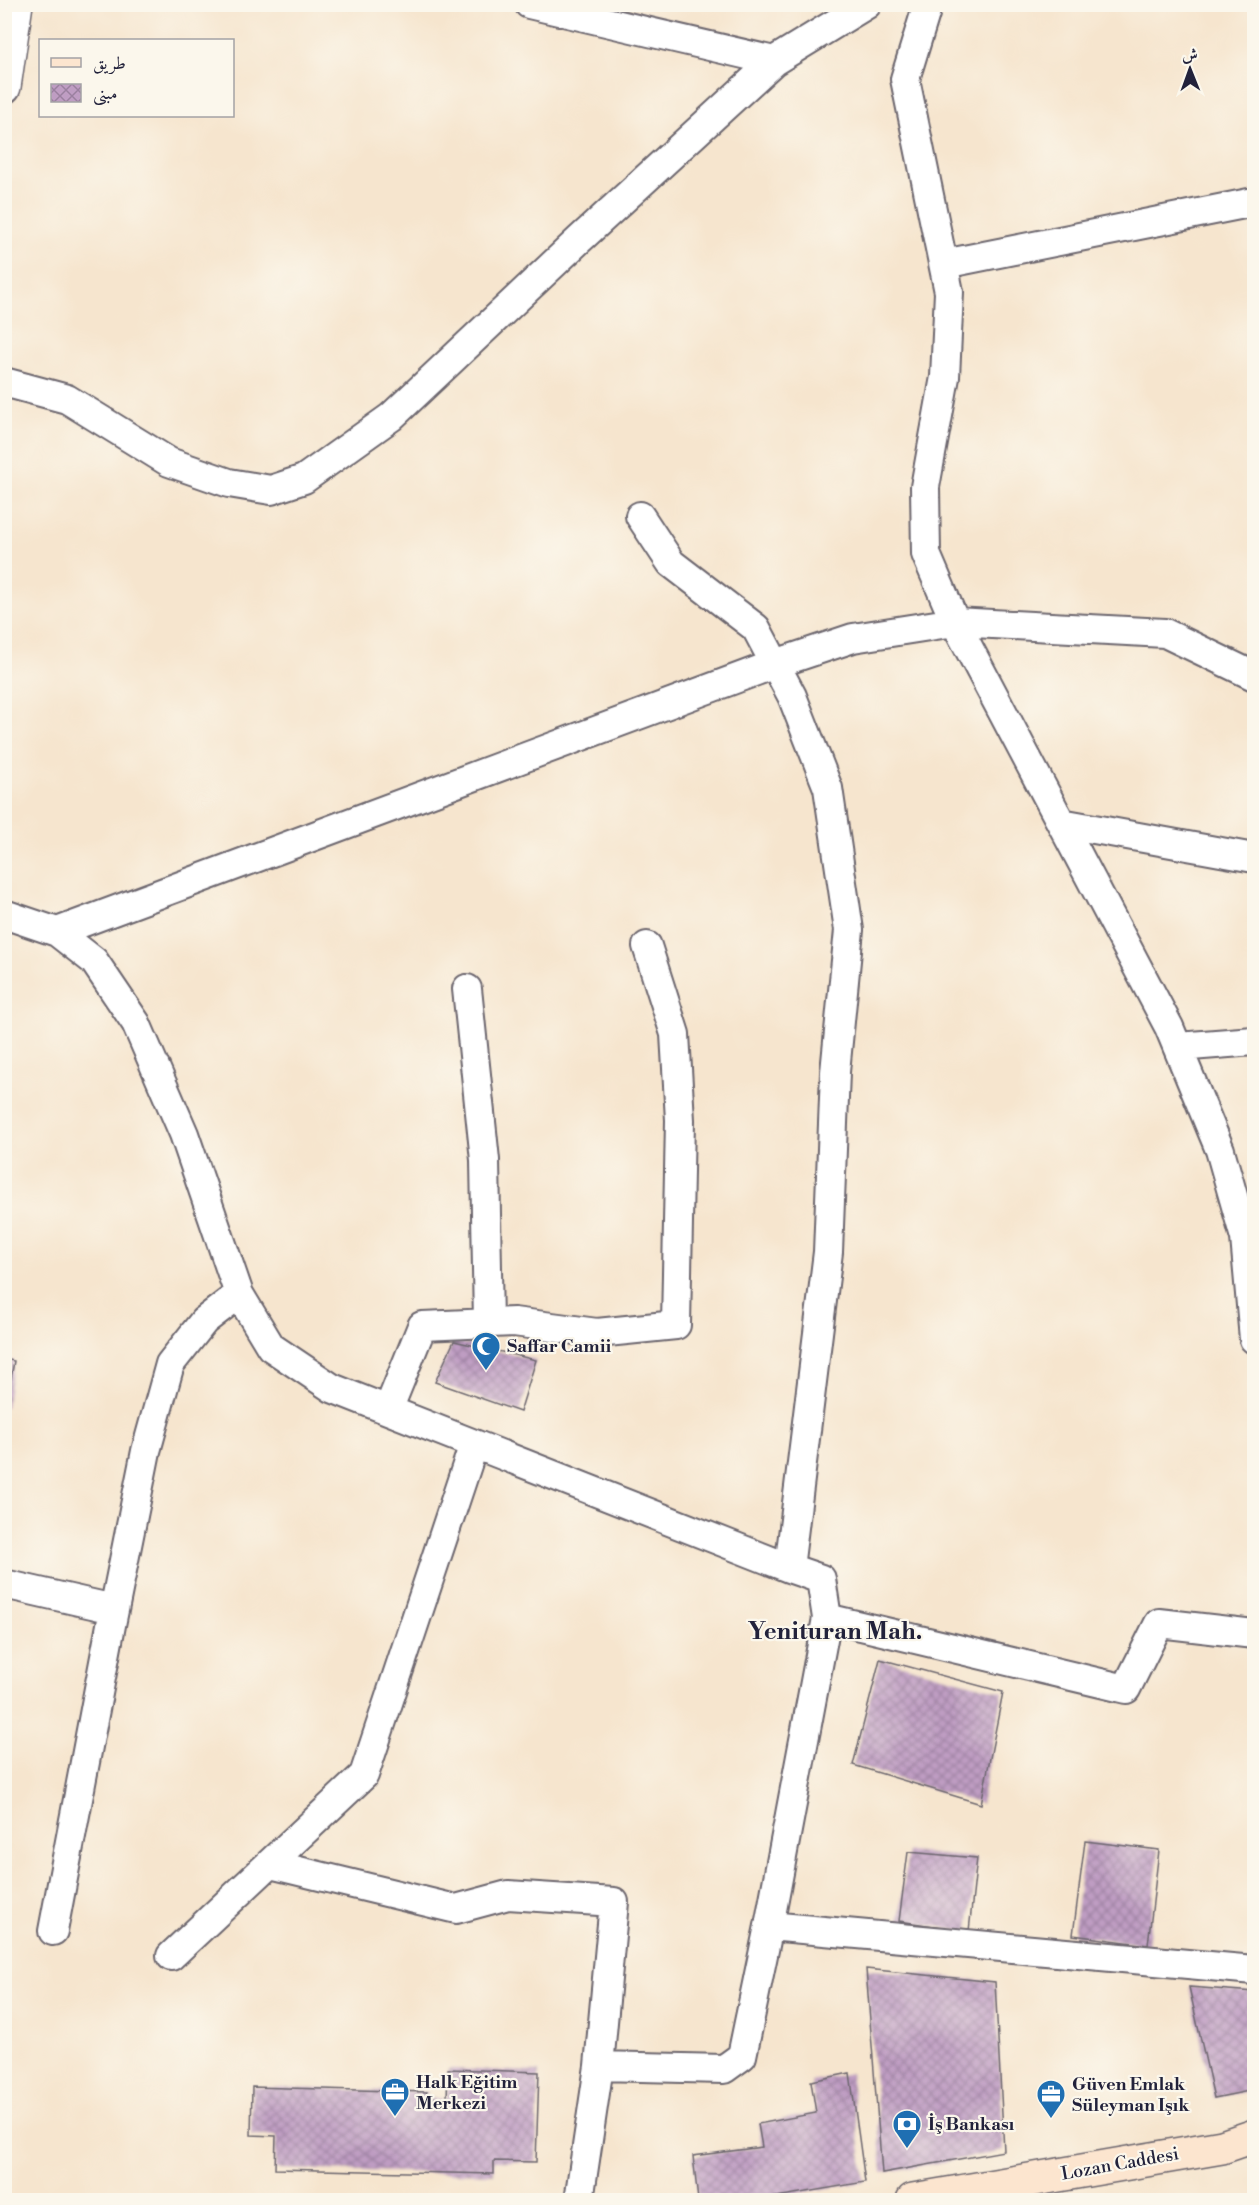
<svg xmlns="http://www.w3.org/2000/svg" width="1259" height="2205" viewBox="0 0 1259 2205" font-family="'Libre Bodoni',Amiri,serif">
<defs>
<pattern id="building-cross-hatch" width="8" height="8" patternUnits="userSpaceOnUse" patternTransform="scale(1.5)"><rect width="8" height="8" fill="#bf9dc3"/><path d="M0 0l8 8M0 8l8-8" fill="none" stroke="#9b80a0"/></pattern>
</defs>
<rect width="100%" height="100%" fill="#fbf7ec"/>
<filter id="ink" filterUnits="userSpaceOnUse"><feTurbulence type="fractalNoise" baseFrequency=".0167" numOctaves="2"/><feDisplacementMap in="SourceGraphic" scale="12" xChannelSelector="R" yChannelSelector="G"/><feConvolveMatrix kernelMatrix="1 2 1 2 8 2 1 2 1" color-interpolation-filters="sRGB"/></filter>
<filter id="wash" filterUnits="userSpaceOnUse"><feTurbulence type="fractalNoise" baseFrequency=".008" numOctaves="4" result="noise"/><feDisplacementMap in="SourceGraphic" scale="24" xChannelSelector="R" yChannelSelector="G"/><feGaussianBlur stdDeviation="1.35" result="paint"/><feColorMatrix in="noise" values="0 0 0 0 0 0 0 0 0 0 0 0 0 0 0 0 0 1.4 0 .05"/><feComposite in="paint" operator="in"/></filter>
<g filter="url(#wash)">
<rect width="100%" height="100%" fill="#f6e5ce"/>
<g id="blocks">
<path fill="url(#building-cross-hatch)" d="M454 1341 536 1360 520 1412 435 1382Z
M4 1359 14 1361 6 1407H4Z
M880 1659 1003 1692 981 1804 853 1765Z
M1085 1841 1159 1850 1148 1945 1073 1935Z
M908 1852 977 1858 969 1931 899 1921Z
M866 1969 995 1982 1004 2151 882 2173Z
M1189 1987 1254 1992V2090L1214 2098Z
M448 2069 539 2072 536 2162 494 2161V2174L275 2169 276 2136 251 2135 252 2087 427 2092V2098L447 2099Z
M850 2073 865 2182 759 2200H698L693 2156 762 2147 758 2124 816 2113 811 2081Z"/>
</g>
</g>
<g filter="url(#ink)">
<use href="#blocks" fill-opacity="0" stroke="#6c666e" stroke-width="1.5"/>
<g fill="none" stroke-linecap="round" stroke-linejoin="round">
<g stroke="#6c666e" stroke-width="32">
<path id="minor" d="M529 4 774 61
M928 4 905 79 949 292 945 377 925 487 926 554 955 622 1169 1027 1220 1150 1245 1238 1254 1339
M944 264 1254 202
M4 382 67 399 169 462 229 483 271 490 304 479 391 417 579 240 774 61 867 4
M640 516 671 563 756 628 792 696 828 788 849 930 835 1072 828 1252 789 1568
M1061 823 1254 858
M4 914 57 932 94 961 136 1023 184 1134 239 1294 271 1347 332 1388 789 1568 821 1579 827 1618 1126 1689 1159 1623 1254 1634
M57 932 775 664 853 638 955 622 1165 633 1254 676
M467 989 485 1160 488 1323
M1178 1047 1254 1041
M388 1410 422 1326 514 1322 597 1333 676 1325 680 1120 675 1034 647 946
M4 1584 114 1609
M270 1864 456 1909 508 1895 614 1902 599 2066 579 2200
M769 1926 1254 1970
M53 1931 111 1625 146 1451 170 1364 204 1321 239 1294
M171 1956 364 1775 474 1444
M599 2066 724 2069 742 2056 769 1926 827 1618"/>
</g>
<g stroke="#6c666e" stroke-width="36">
<path id="tertiary" d="M4 87 16 4"/>
</g>
<g stroke="#6c666e" stroke-width="36">
<path id="secondary" d="M913 2200 1222 2147 1254 2136"/>
</g>
<use href="#minor" stroke="#fff" stroke-width="28"/>
<use href="#tertiary" stroke="#fff" stroke-width="33"/>
<use href="#secondary" stroke="#fce5cf" stroke-width="33"/>
</g>
</g>
<defs>
<g id="mosque-pin" transform="scale(1.5)"><path d="M0 17L-7.5 6A9.5 9.5 0 1 1 7.5 6Z" fill="#1f6fb2" stroke="#fbf7ec"/><path d="M3.5-4.9A6 6 0 1 0 3.5 4.9A5 5 0 1 1 3.5-4.9Z" fill="#fff"/></g>
<g id="office-pin" transform="scale(1.5)"><path d="M0 17L-7.5 6A9.5 9.5 0 1 1 7.5 6Z" fill="#1f6fb2" stroke="#fbf7ec"/><path d="M-6-3h4V-5.5h4V-3h4V5H-6ZM-1-4.5V-3h2v-1.5ZM-6 0V1H6V0Z" fill="#fff"/></g>
<g id="bank-pin" transform="scale(1.5)"><path d="M0 17L-7.5 6A9.5 9.5 0 1 1 7.5 6Z" fill="#1f6fb2" stroke="#fbf7ec"/><path d="M-6-4H6V4H-6ZM0-2.3a2.3 2.3 0 1 0 0 4.6a2.3 2.3 0 1 0 0-4.6Z" fill="#fff"/></g>
</defs>
<g fill-rule="evenodd">
<use href="#mosque-pin" x="486" y="1346"/>
<use href="#office-pin" x="395" y="2092"/>
<use href="#office-pin" x="1051" y="2094"/>
<use href="#bank-pin" x="907" y="2124"/>
</g>
<g text-anchor="middle" dominant-baseline="central" stroke-width="4.5" stroke-linejoin="round" paint-order="stroke">
<g font-size="18" font-weight="bold" fill="#22223b" stroke="#fbf7ec" text-anchor="start">
<text x="507" y="1346">Saffar Camii</text>
<text x="416" y="2082">Halk Eğitim<tspan x="416" dy="21">Merkezi</tspan></text>
<text x="1072" y="2084">Güven Emlak<tspan x="1072" dy="21">Süleyman Işık</tspan></text>
<text x="928" y="2124">İş Bankası</text>
</g>
<g font-size="18" fill="#22223b" stroke="#fbf7ec">
<text transform="translate(1120 2164) rotate(-10)">Lozan Caddesi</text>
</g>
<g font-size="24" font-weight="bold" fill="#22223b" stroke="#fbf7ec">
<text x="835" y="1632">Yenituran Mah.</text>
</g>
</g>
<rect width="1259" height="2205" fill="none" stroke="#fbf7ec" stroke-width="24"/>
<rect x="39" y="39" width="195" height="78" fill="#fbf7ec" stroke="#a4a2a5" stroke-width="1.5"/>
<rect x="51" y="58" width="30" height="9" fill="#fce5cf" stroke="#a4a2a5" stroke-width="1.5"/>
<text x="93" y="69" font-size="18" fill="#22223b">طريق</text>
<rect x="51" y="84" width="30" height="18" fill="url(#building-cross-hatch)" stroke="#a4a2a5" stroke-width="1.5"/>
<text x="93" y="99" font-size="18" fill="#22223b">مبنى</text>
<g transform="translate(1190 69) rotate(359)" stroke="#fbf7ec" stroke-width="4.5" paint-order="stroke">
<path d="M0-4.5L10 22L0 15L-10 22Z" fill="#22223b"/>
<text y="-9" font-size="16" font-weight="bold" text-anchor="middle" fill="#22223b">ش</text>
</g>
</svg>
